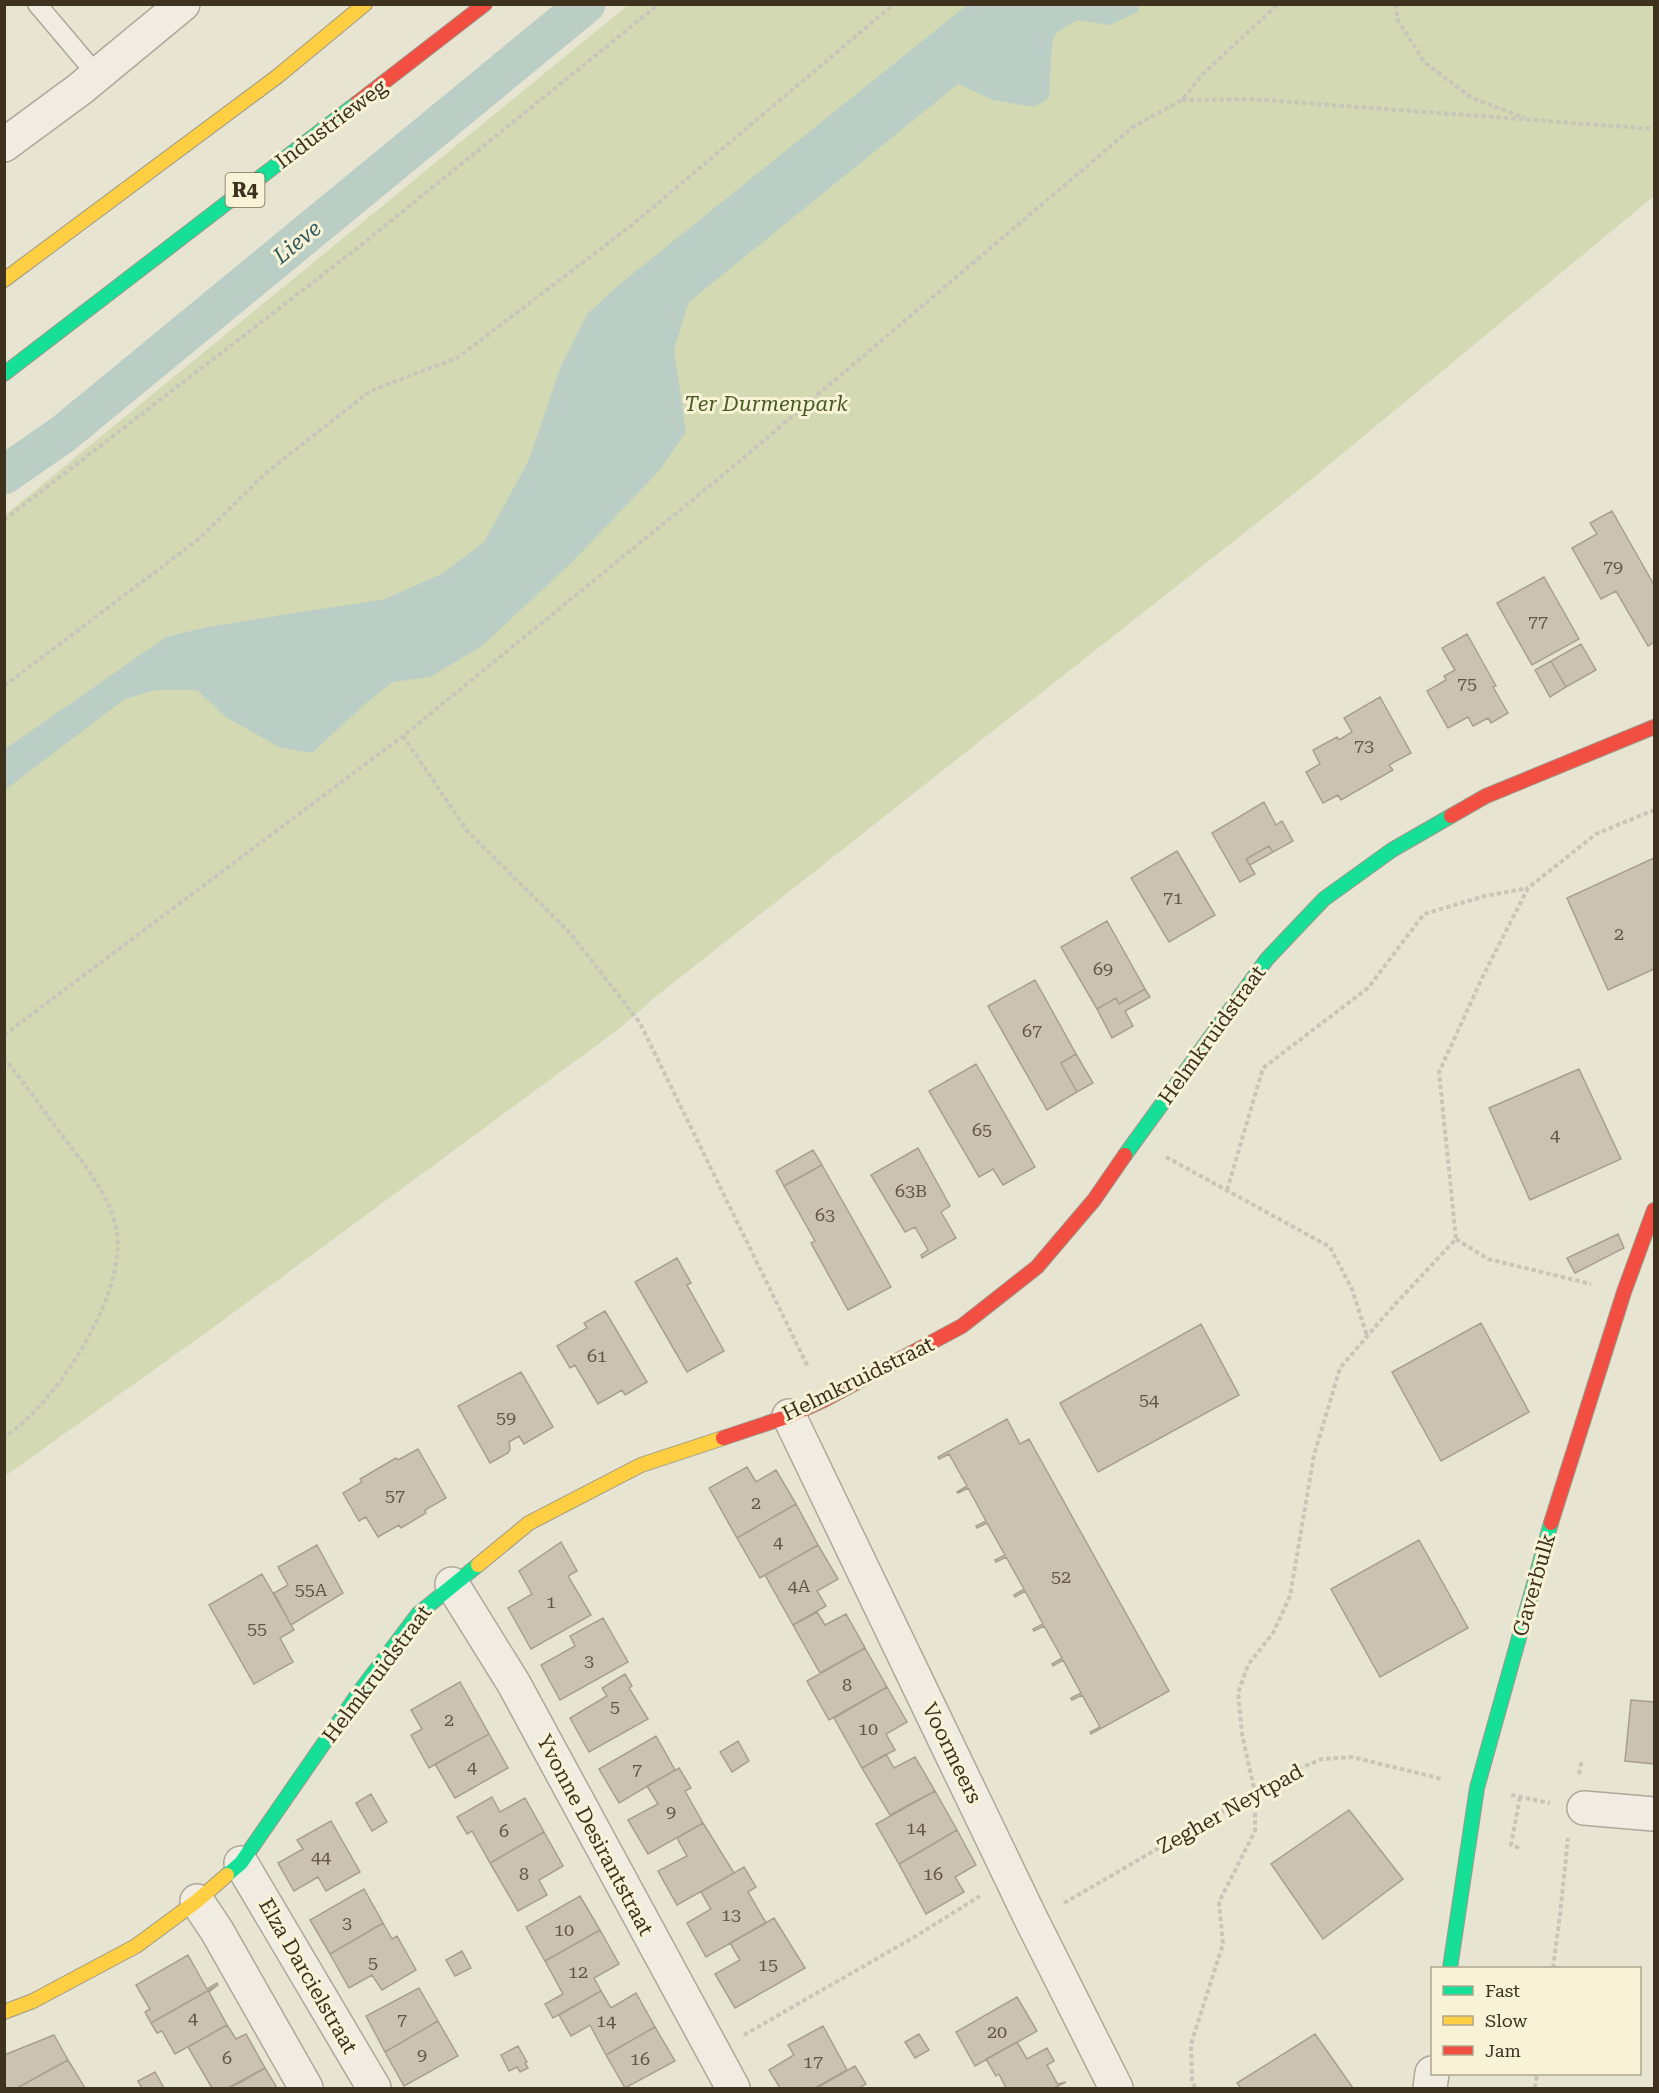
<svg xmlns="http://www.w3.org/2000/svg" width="1659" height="2093" viewBox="0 0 1659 2093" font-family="'Roboto Serif',serif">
<rect width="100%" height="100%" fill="#e7e4d1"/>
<path fill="#d3d9b3" d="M628 5H1654V196L1296 492 654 998 620 1028 218 1324 5 1476V515Z"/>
<path fill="#bbcec5" d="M967 5 1137 4 1139 11 1110 25 1077 20C1071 24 1061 28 1056 34 1049 43 1051 84 1049 98L1034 107 993 100 958 84 689 302 674 349 686 432 659 471 573 561 482 646 430 677 393 682 365 704 312 753 281 748 227 718 197 690H156L125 699 5 790V749L166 637 207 627 385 599 443 573 484 542 528 462 561 366 587 314 620 284Z"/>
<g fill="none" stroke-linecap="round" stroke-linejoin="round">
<path stroke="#bbcec5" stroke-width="39" d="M4 475 63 434 586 4"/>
</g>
<path fill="#ccc2b1" stroke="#a89f8f" stroke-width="1.5" d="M1612 511 1654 585V642L1648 646 1616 591 1601 599 1572 548 1597 534 1590 523Z
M1544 577 1579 639 1532 665 1497 603Z
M1467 634 1496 686 1493 687 1508 713 1491 723 1488 718 1473 726 1468 717 1448 728 1427 691 1446 680 1444 676 1455 670 1442 648Z
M1581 644 1596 670 1566 687 1551 661Z
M1551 661 1566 687 1550 697 1535 670Z
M1380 697 1411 753 1389 765 1393 770 1341 800 1338 795 1323 803 1306 772 1320 764 1313 750 1337 737 1339 740 1352 732 1344 718Z
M1264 802 1276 825 1282 821 1293 841 1273 852 1269 846 1246 859 1255 874 1240 882 1212 833Z
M1269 846 1273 852 1250 865 1246 859Z
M1177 851 1215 915 1169 942 1131 878Z
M1654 858V969L1608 990 1567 898Z
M1107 921 1145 989 1119 1004 1116 998 1097 1009 1061 947Z
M1035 980 1076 1054 1061 1063 1077 1092 1047 1110 988 1006Z
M1145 989 1150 997 1125 1011 1133 1026 1112 1038 1097 1009 1116 998 1119 1004Z
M1076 1054 1093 1083 1077 1092 1061 1063Z
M976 1064 1035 1167 1003 1185 993 1169 979 1177 929 1091Z
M1579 1069 1621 1159 1530 1200 1489 1108Z
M918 1148 950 1206 941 1212 956 1238 922 1258 921 1255 928 1250 915 1227 905 1232 871 1175Z
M813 1150 822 1165 784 1186 776 1171Z
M822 1165 891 1287 848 1310 811 1243 815 1241 784 1186Z
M1618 1234 1624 1248 1575 1273 1567 1258Z
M677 1258 691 1283 687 1285 724 1351 687 1372 635 1282Z
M605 1311 647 1382 625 1395 622 1390 598 1404 575 1365 570 1368 557 1346 587 1328 584 1323Z
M1481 1323 1529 1412 1441 1461 1392 1372Z
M1201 1324 1239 1395 1098 1472 1060 1403Z
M521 1372 553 1427 524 1444 519 1436 509 1442 510 1449 508 1453 490 1463 458 1406Z
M1007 1419 1020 1444 1029 1439 1169 1691 1091 1734 1090 1732 1100 1727 1082 1695 1072 1700 1071 1698 1081 1693 1063 1660 1053 1666 1052 1664 1062 1658 1044 1626 1034 1631 1033 1629 1043 1624 1025 1591 1015 1597 1014 1595 1024 1589 1006 1557 996 1562 995 1560 1005 1555 987 1523 977 1528 976 1526 986 1521 968 1488 958 1493 957 1492 967 1486 949 1454 939 1459 938 1457Z
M418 1449 446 1498 425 1510 426 1513 401 1528 399 1525 378 1537 366 1517 359 1521 343 1493 362 1482 360 1479 396 1458 398 1460Z
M747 1467 756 1482 776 1470 796 1504 737 1538 709 1488Z
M796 1504 818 1545 760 1578 737 1538Z
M1419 1540 1468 1628 1380 1677 1331 1589Z
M561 1542 577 1571 568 1576 591 1615 531 1649 508 1608 532 1594 519 1571Z
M317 1545 343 1593 291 1625 274 1593 288 1585 278 1567Z
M818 1545 838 1579 817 1591 826 1606 793 1625 765 1575Z
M262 1574 294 1630 280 1638 293 1662 254 1684 209 1605Z
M817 1612 825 1625 846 1614 865 1648 820 1673 793 1625Z
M603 1618 628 1662 560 1700 541 1665 575 1646 570 1636Z
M865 1648 887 1687 829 1720 807 1681Z
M625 1674 632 1686 629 1688 648 1719 589 1752 570 1718 607 1696 602 1688Z
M460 1682 489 1734 429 1768 411 1735 422 1729 411 1710Z
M887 1687 907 1722 886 1734 895 1750 862 1768 834 1718Z
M1631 1700 1654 1702V1764L1625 1761Z
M489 1734 508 1768 455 1798 435 1764Z
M656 1736 675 1770 619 1803 599 1769Z
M738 1741 749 1761 732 1772 720 1752Z
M886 1754 894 1768 915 1757 935 1791 890 1815 862 1768Z
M679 1768 691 1788 685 1791 703 1823 648 1854 628 1820 658 1804 647 1786Z
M935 1791 957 1830 899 1864 876 1824Z
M371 1794 387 1822 372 1831 356 1803Z
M492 1797 500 1812 525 1798 544 1832 490 1863 472 1831 467 1834 457 1817Z
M1349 1810 1403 1879 1323 1939 1271 1864Z
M331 1821 360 1872 326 1891 318 1877 294 1891 278 1863 303 1849 297 1840Z
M703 1823 734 1873 677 1905 658 1871 687 1856 677 1838Z
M957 1830 976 1865 955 1877 964 1892 926 1914 899 1864Z
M544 1832 563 1866 539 1880 547 1895 518 1911 490 1863Z
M744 1867 756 1887 748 1892 766 1923 706 1957 687 1923 711 1909 701 1892Z
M364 1889 383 1923 330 1954 310 1920Z
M580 1896 600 1930 545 1961 526 1927Z
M774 1918 805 1968 735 2008 715 1974 740 1960 730 1943Z
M383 1923 392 1939 397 1936 416 1970 382 1990 372 1975 349 1988 330 1954Z
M600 1930 619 1964 594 1978 601 1991 553 2018 545 2004 563 1994 545 1961Z
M462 1951 471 1968 455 1976 446 1960Z
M188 1955 207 1989 217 1983 218 1985 151 2023 145 2012 150 2009 136 1985Z
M218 1985 209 1992 227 2025 175 2054 162 2031 157 2033 151 2023Z
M419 1988 438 2021 385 2052 366 2016Z
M601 1991 611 2008 636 1993 655 2027 606 2055 590 2025 571 2036 559 2015Z
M1017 1997 1037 2031 975 2066 956 2032Z
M438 2021 458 2056 404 2086 385 2052Z
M227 2025 236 2039 246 2034 265 2068 228 2088H212L188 2047Z
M823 2026 847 2070 815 2088H780L769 2070 794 2055 788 2045Z
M655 2027 675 2061 625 2088 606 2055Z
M919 2034 929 2050 915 2058 905 2042Z
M1315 2034 1353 2088H1241L1237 2083Z
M54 2035 68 2060 17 2088H4V2055Z
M1017 2042 1027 2059 1047 2048 1054 2061 1047 2065 1057 2083 1058 2084 1066 2082 1054 2088H1006L999 2074 996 2076 986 2059Z
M518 2046 527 2062 525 2063 528 2068 520 2072 517 2067 509 2071 501 2055Z
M68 2060 85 2088H17Z
M855 2066 866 2084 859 2088H821L820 2086Z
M265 2068 277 2088H228L241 2082Z
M155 2072 164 2088H142L138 2081Z"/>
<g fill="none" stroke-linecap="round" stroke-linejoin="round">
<g stroke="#ada899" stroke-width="21">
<path id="lane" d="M37 4 97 75"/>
</g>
<g stroke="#ada899" stroke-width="36">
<path id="street" d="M4 145 80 89 183 4
M789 1416 1032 1921 1116 2088
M452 1584 514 1684 733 2088
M1584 1808 1654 1814
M241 1863 374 2088
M197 1901 217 1931 306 2088
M1430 2088 1432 2073"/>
</g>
<g stroke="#9d9889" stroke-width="16">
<path id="fast" d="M4 374 357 103
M1125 1155 1267 959 1324 899 1392 850 1451 816
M227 1875 241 1863 360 1691 418 1614 478 1565
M1450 1968 1477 1788 1551 1523"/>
</g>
<g stroke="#9d9889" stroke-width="16">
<path id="slow" d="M4 280 278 76 365 4
M478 1565 529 1523 641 1465 723 1438
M4 2012 33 2001 136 1946 197 1901 227 1875"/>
</g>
<g stroke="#9d9889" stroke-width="16">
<path id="jam" d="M357 103 485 4
M1451 816 1486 796 1654 727
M723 1438 789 1416 824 1400 962 1326 1037 1267 1094 1200 1125 1155
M1551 1523 1624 1292 1654 1210"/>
</g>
<path stroke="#c8c5b9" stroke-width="4" stroke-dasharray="4.5 3" stroke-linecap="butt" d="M1395 4 1398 20 1424 62 1472 98 1525 118
M1182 100 1251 99 1654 129
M4 520 355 250 659 4
M4 686 200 538 267 472 370 391 457 358 632 225 894 4
M403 736 468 832 571 934 640 1023 808 1367
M4 1035 403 736 722 476 1133 127 1182 100 1203 74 1278 4
M4 1057C23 1082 42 1108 61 1134 82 1162 109 1193 116 1228 128 1284 73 1372 35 1411 26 1420 15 1429 4 1438
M1166 1157 1330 1247 1352 1289 1367 1336
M1227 1190 1263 1068 1368 988 1424 914 1485 896 1528 888
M1456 1239 1488 1259 1591 1284
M1579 1774 1582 1760
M1511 1795 1550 1803
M1519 1848 1511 1845 1520 1797
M1064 1903 1290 1772 1322 1759 1352 1757 1442 1779
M1553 1968 1560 1915 1568 1838
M744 2035 916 1936 980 1896
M1195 2088 1192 2080 1191 2044 1223 1944 1219 1902 1255 1831V1793L1242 1734 1238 1693 1248 1665 1273 1633 1290 1596 1314 1455 1340 1368 1387 1313 1456 1239 1439 1072 1483 976 1528 888 1596 834 1654 810
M1535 2088 1537 2074"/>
<use href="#lane" stroke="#f0ece2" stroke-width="18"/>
<use href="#street" stroke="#f0ece2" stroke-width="33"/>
<use href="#fast" stroke="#16e098" stroke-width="14"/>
<use href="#slow" stroke="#ffcf43" stroke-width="14"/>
<use href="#jam" stroke="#f24e42" stroke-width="14"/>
</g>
<g text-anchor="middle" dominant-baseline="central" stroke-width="6" stroke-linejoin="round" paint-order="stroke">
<g font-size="18" fill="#625644">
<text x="1613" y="566">79</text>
<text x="1538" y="621">77</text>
<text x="1467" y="683">75</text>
<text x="1364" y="745">73</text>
<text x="1173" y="897">71</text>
<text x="1619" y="933">2</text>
<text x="1103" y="968">69</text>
<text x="1032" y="1030">67</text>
<text x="982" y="1129">65</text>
<text x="1555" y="1134">4</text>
<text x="911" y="1190">63B</text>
<text x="825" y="1214">63</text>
<text x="597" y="1355">61</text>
<text x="1149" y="1399">54</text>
<text x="506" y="1417">59</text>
<text x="395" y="1495">57</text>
<text x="756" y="1502">2</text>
<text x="778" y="1541">4</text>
<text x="1061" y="1576">52</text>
<text x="799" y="1585">4A</text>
<text x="311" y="1589">55A</text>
<text x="551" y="1601">1</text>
<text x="257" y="1628">55</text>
<text x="589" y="1660">3</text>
<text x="847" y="1684">8</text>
<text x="615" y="1706">5</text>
<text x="449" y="1719">2</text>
<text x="868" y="1728">10</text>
<text x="472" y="1766">4</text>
<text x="637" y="1769">7</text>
<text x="671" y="1811">9</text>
<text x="916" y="1827">14</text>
<text x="504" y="1830">6</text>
<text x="321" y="1856">44</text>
<text x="524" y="1873">8</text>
<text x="933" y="1873">16</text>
<text x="731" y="1914">13</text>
<text x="347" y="1922">3</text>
<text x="564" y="1929">10</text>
<text x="373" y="1962">5</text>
<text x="768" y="1964">15</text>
<text x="578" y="1971">12</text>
<text x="193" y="2017">4</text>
<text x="402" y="2019">7</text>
<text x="606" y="2020">14</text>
<text x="997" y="2031">20</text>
<text x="422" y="2054">9</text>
<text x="227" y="2057">6</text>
<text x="640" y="2058">16</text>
<text x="813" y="2061">17</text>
</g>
<rect fill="#f8f2d7" stroke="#766c56" stroke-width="1.5" x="225.5" y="173" width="39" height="34" rx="4.5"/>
<g font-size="20" font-weight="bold" fill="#3e321f">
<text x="245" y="190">R4</text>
</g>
<g font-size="21" fill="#3e321f" stroke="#f8f2d7">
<text transform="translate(331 124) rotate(-37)">Industrieweg</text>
<text transform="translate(1212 1035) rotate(-54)">Helmkruidstraat</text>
<text transform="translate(858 1379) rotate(-26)">Helmkruidstraat</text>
<text transform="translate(1534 1585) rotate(-74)">Gaverbulk</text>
<text transform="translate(377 1674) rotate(-53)">Helmkruidstraat</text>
<text transform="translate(952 1753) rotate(64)">Voormeers</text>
<text transform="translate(1230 1809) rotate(-29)">Zegher Neytpad</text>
<text transform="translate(595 1835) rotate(62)">Yvonne Desirantstraat</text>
<text transform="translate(308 1976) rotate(60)">Elza Darcielstraat</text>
</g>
<g font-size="21" font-style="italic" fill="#475b25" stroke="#f8f2d7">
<text x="766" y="404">Ter Durmenpark</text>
</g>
<g font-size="22" font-style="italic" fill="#2e5b5e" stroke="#f8f2d7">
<text transform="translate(297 242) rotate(-39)">Lieve</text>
</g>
</g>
<rect width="1659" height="2093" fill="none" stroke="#3e321f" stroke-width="12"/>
<rect x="1431" y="1967" width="210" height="108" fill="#f8f2d7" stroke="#aea58d" stroke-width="1.5"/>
<rect x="1443" y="1986" width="30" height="9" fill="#16e098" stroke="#aea58d" stroke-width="1.5"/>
<text x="1485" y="1997" font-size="18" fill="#3e321f">Fast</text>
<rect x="1443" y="2016" width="30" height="9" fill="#ffcf43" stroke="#aea58d" stroke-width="1.5"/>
<text x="1485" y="2027" font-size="18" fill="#3e321f">Slow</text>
<rect x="1443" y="2046" width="30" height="9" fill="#f24e42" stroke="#aea58d" stroke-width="1.5"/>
<text x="1485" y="2057" font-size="18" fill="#3e321f">Jam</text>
</svg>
